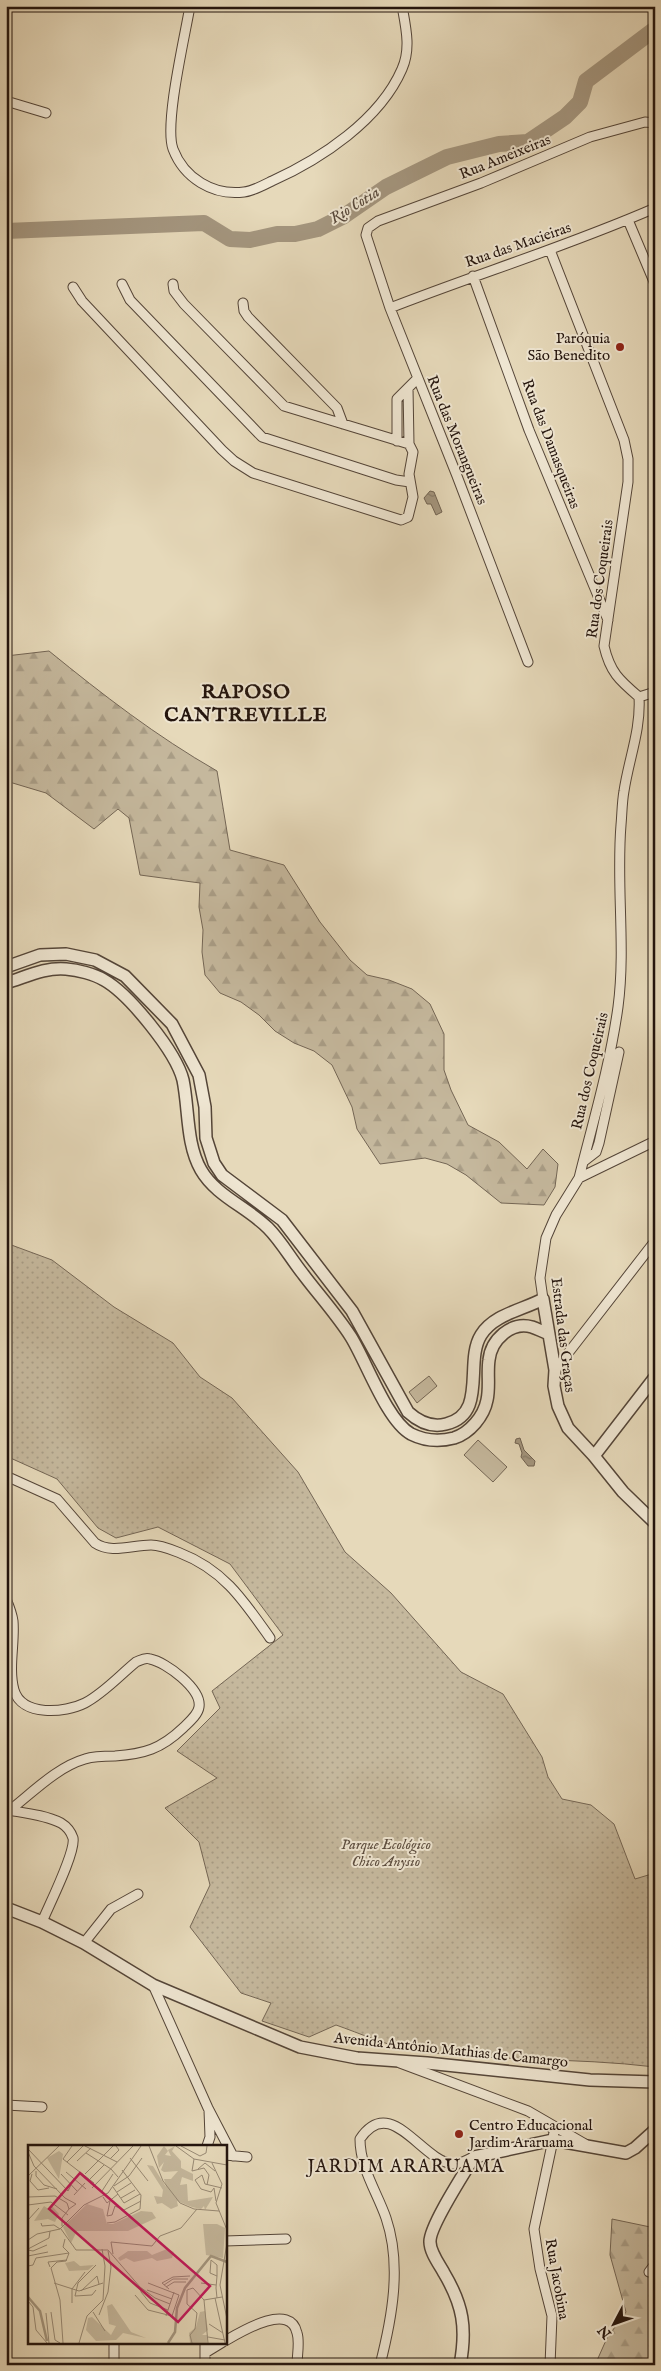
<svg xmlns="http://www.w3.org/2000/svg" width="661" height="2371" viewBox="0 0 661 2371" font-family="'IM FELL English',serif">
<defs>
<pattern id="green-dots" width="8" height="8" patternUnits="userSpaceOnUse" patternTransform="scale(1.25)"><rect width="8" height="8" fill="#c5b89d"/><path d="M2 2h.1M6 6h.1" fill="none" stroke="#a99d86" stroke-width="1.8" stroke-linecap="round"/></pattern>
<pattern id="forest-firs" width="22" height="20" patternUnits="userSpaceOnUse" patternTransform="scale(1.25)"><rect width="22" height="20" fill="#c5b89d"/><path d="M5 1l3.5 6h-7zM16 11l3.5 6h-7z" fill="#a99d86"/></pattern>
<pattern id="water-ripples" width="26" height="14" patternUnits="userSpaceOnUse" patternTransform="scale(1.25)"><rect width="26" height="14" fill="#a4967f"/><path d="M2 4q2-2 4 0t4 0M15 11q2-2 4 0t4 0" fill="none" stroke="#857966"/></pattern>
</defs>
<rect width="100%" height="100%" fill="#e6d9ba"/>
<filter id="stains"><feTurbulence type="fractalNoise" baseFrequency=".004" numOctaves="4"/><feColorMatrix values="0 0 0 0 .2 0 0 0 0 .09 0 0 0 0 .02 0 0 0 .5 -.17"/></filter>
<radialGradient id="worn" r=".72"><stop offset=".6" stop-color="#630" stop-opacity="0"/><stop offset="1" stop-color="#630" stop-opacity=".3"/></radialGradient>
<path fill="url(#green-dots)" stroke="#746655" d="M6 1243 52 1260 114 1307 173 1343 200 1377 232 1398 298 1472 345 1552 391 1593 461 1672 503 1694 542 1757 548 1777 562 1799 591 1805 614 1824 635 1879 655 1873V2067C574 2057 492 2062 412 2050 388 2046 359 2033 336 2025L309 2037 262 2021 271 2003 241 1993 190 1927 210 1885 199 1842 165 1808 217 1778 177 1751 220 1708 212 1691 283 1635 230 1564 158 1527 116 1538 98 1528 57 1479 6 1456Z"/>
<path fill="url(#forest-firs)" stroke="#746655" d="M49 651C103 695 156 736 217 771L230 850 284 865 320 922 350 960 367 975 389 980 412 989 430 1004 444 1034V1070L451 1090 468 1125 499 1142 527 1169 543 1149 558 1164 555 1187 544 1205 501 1203 466 1175 447 1164 425 1158 380 1164 357 1129 352 1107 332 1065 314 1051 294 1043 275 1031 259 1015 241 1002 220 993 205 975 202 952 203 930 199 907 200 883 140 875 129 818 118 809 94 829 46 793 6 781V656Z
M612 2219 655 2228V2355L639 2365H595L607 2338 626 2312 610 2255Z"/>
<path fill="#c5b89d" stroke="#746655" d="M429 1376 437 1386 417 1403 409 1392Z
M478 1440 507 1467 493 1482 464 1455Z"/>
<path fill="url(#water-ripples)" stroke="#706251" d="M430 491 434 492 442 512 436 515 431 504H427L424 498Z
M520 1438 524 1450 535 1461 534 1466H528L521 1457 522 1453 519 1444 515 1443 516 1439Z"/>
<g fill="none" stroke-linecap="round" stroke-linejoin="round">
<path stroke="#a4967f" stroke-width="16" d="M6 231 204 223 230 239 250 240 277 234H295L318 229 344 216 386 187 447 157 499 144 528 142 565 117 580 102 586 81 655 29"/>
<g stroke="#544538" stroke-width="11">
<path id="minor" d="M190 6C185 36 164 124 173 149 184 178 213 196 244 192 253 191 264 185 272 181 321 159 380 120 402 69 411 49 406 28 402 6
M6 101 46 113
M628 220 655 284
M550 250 624 440 628 459V482L604 646C610 672 619 680 639 697 641 730 629 758 624 791 622 802 622 814 621 825 616 885 626 947 618 1007 610 1065 593 1122 579 1178
M473 276 529 430 608 620
M122 284 130 300 262 437 396 480 410 482
M173 284 174 291 184 304 284 406 409 444
M73 287 82 301 222 450 234 461 253 473 401 520 408 517 413 497 409 474 413 452 409 444 408 388
M243 303 244 311 248 317 337 408 343 424
M390 308C477 274 568 246 655 208
M397 441V399L418 378
M528 662 457 476 390 308 366 235 368 228 378 221 481 183 590 137 645 122 655 123
M639 697 655 692
M583 1162 596 1152 599 1143 619 1052
M543 1299 540 1278 546 1238 556 1215 579 1178 655 1141
M555 1370 655 1241
M6 1476 57 1499 95 1543C111 1554 132 1545 151 1545 161 1545 170 1549 180 1553 224 1570 244 1601 270 1638
M6 1599C9 1606 12 1614 13 1621 15 1643 8 1668 14 1690 22 1717 65 1713 85 1703 104 1693 120 1675 136 1662 141 1660 145 1657 150 1659 166 1662 202 1689 199 1707 198 1715 188 1723 183 1728 161 1749 144 1754 115 1756 105 1756 94 1756 85 1759 57 1767 32 1793 10 1810
M8 1810C25 1813 45 1815 61 1823 66 1826 71 1832 73 1838 76 1852 48 1907 42 1922
M84 1943 111 1909 138 1894
M153 1985 208 2108 233 2156
M400 2063 528 2111 585 2144
M6 2105 42 2107
M547 2122 554 2131 553 2140 534 2229 540 2269 552 2316 550 2365
M207 2146 210 2137 209 2110
M225 2155 247 2157
M225 2241 286 2239
M649 2272 655 2264
M225 2341C239 2333 290 2301 297 2333 300 2342 297 2355 297 2365
M114 2342V2365
M205 2342V2365
M205 2353 223 2342
M380 2365C392 2318 402 2265 386 2218 377 2192 360 2168 360 2139 391 2093 421 2161 453 2164 459 2165 468 2159 474 2157"/>
</g>
<g stroke="#544538" stroke-width="14">
<path id="tertiary" d="M6 967 40 955 66 954 95 960 125 976 172 1024 199 1075 205 1107 206 1138 214 1163 222 1175 282 1220 352 1311 408 1412C419 1422 431 1428 446 1424 488 1414 464 1362 481 1335 494 1314 523 1310 543 1299L555 1370 554 1386 558 1406 568 1428 594 1456 623 1492 655 1523
M6 983C26 977 45 967 66 969 78 970 94 974 104 980 129 994 176 1052 183 1080 189 1109 186 1144 201 1170 216 1196 247 1207 268 1228 281 1241 291 1259 303 1274 318 1294 337 1315 351 1337 366 1361 387 1421 411 1434 425 1441 439 1442 454 1438 470 1433 484 1416 487 1400 490 1387 487 1373 489 1360 491 1340 511 1321 532 1327 538 1329 543 1332 549 1334
M594 1456 655 1377
M6 1908 42 1922 84 1943 153 1985 300 2047 357 2058 427 2063 590 2080 655 2082
M460 2365C467 2328 463 2305 444 2273 439 2264 430 2252 430 2242 429 2227 465 2172 474 2157L553 2140 626 2153 635 2148 655 2130"/>
</g>
<use href="#minor" stroke="#efe6d2" stroke-width="9"/>
<use href="#tertiary" stroke="#efe6d2" stroke-width="11"/>
</g>
<g fill="#8f2418" stroke="#efe6d2" stroke-width="2">
<circle cx="620" cy="347" r="5"/>
<circle cx="459" cy="2134" r="5"/>
</g>
<g text-anchor="middle" dominant-baseline="central" stroke-width="4" stroke-linejoin="round" paint-order="stroke">
<g font-size="15" fill="#23140d" stroke="#efe6d2">
<text transform="translate(505 157) rotate(-22)">Rua Ameixeiras</text>
<text transform="translate(518 245) rotate(-19)">Rua das Macieiras</text>
<text transform="translate(457 440) rotate(68)">Rua das Morangueiras</text>
<text transform="translate(551 444) rotate(69)">Rua das Damasqueiras</text>
<text transform="translate(600 579) rotate(-82)">Rua dos Coqueirais</text>
<text transform="translate(590 1071) rotate(-77)">Rua dos Coqueirais</text>
<text transform="translate(563 1335) rotate(83)">Estrada das Graças</text>
<text transform="translate(451 2050) rotate(6)">Avenida Antônio Mathias de Camargo</text>
<text transform="translate(557 2279) rotate(80)">Rua Jacobina</text>
</g>
<g font-size="15" fill="#23140d" stroke="#efe6d2" text-anchor="end">
<text x="610" y="338">Paróquia<tspan x="610" dy="17">São Benedito</tspan></text>
<text x="469" y="2125" text-anchor="start">Centro Educacional<tspan x="469" dy="17">Jardim Araruama</tspan></text>
</g>
<g font-size="15" font-style="italic" fill="#5c4d3f" stroke="#efe6d2">
<text x="386" y="1844">Parque Ecológico<tspan x="386" dy="17">Chico Anysio</tspan></text>
</g>
<g font-size="16" font-style="italic" fill="#57483b" stroke="#efe6d2">
<text transform="translate(355 206) rotate(-32)">Rio Cotia</text>
</g>
<g font-size="18" letter-spacing="1" fill="#23140d" stroke="#efe6d2">
<text x="406" y="2167">JARDIM ARARUAMA</text>
</g>
<g font-size="20" font-weight="bold" letter-spacing="1" fill="#23140d" stroke="#efe6d2">
<text x="246" y="692">RAPOSO<tspan x="246" dy="23">CANTREVILLE</tspan></text>
</g>
</g>
<g transform="translate(28 2145)">
<rect width="199" height="199" fill="#e6d9ba"/>
<path d="M59 59 75 64 79 79H85L113 66 124 67 128 73 100 86H49L43 98 35 82Z" fill="#c5b89d"/>
<path d="M136 1 140 6 137 10 143 11 140 5 147 1 144 6 153 16V23L165 29V36L154 32 152 40 159 39 160 56 185 52 177 65 176 61 173 64 164 62 149 56 150 61 143 64 134 58 129 59 126 51 134 52 135 45 119 20 125 21 138 42 136 34H143L150 26 136 27 133 25 136 17 131 23 129 11ZM31 6 35 9 31 34 19 13ZM16 61 22 65 24 61 31 69 27 77 20 74 6 76ZM139 104 146 107 144 113 129 116 124 113 106 117 98 113 92 116 90 113 100 106H119L124 110ZM46 116 52 121 66 120 60 125 41 126 37 118ZM84 159 103 187 118 193 95 188 88 195 68 196 58 185 60 173 64 172 83 190 88 181 81 179 79 161ZM177 166 180 185 174 190H179V198H162L161 188 168 182 172 167Z" fill="#c5b89d"/>
<path d="M175 79H189L197 83 195 113 178 110Z" fill="#c5b89d"/>
<path fill="none" stroke="#a4967f" stroke-width="2.5" d="M0 152 12 166 19 196M140 198 147 187 149 163 157 143 183 111 199 117"/>
<path fill="none" stroke="#988a75" stroke-width="1" d="M44 1 35 14 66 38M57 1 89 17M121 1 135 36 152 58 166 64 191 66M148 1 166 14 199 20M153 1 172 11 178 8 179 1M0 4 40 46 43 40M0 7 6 21 37 53 48 59 41 64M58 8 83 24 90 32M102 13 120 36M82 14 91 5 88 1M166 14 164 26 176 23 181 30 179 40M49 16 63 3M39 17 55 1M184 18 194 39 188 58 199 85M170 24 177 18 187 26M8 26V31L16 40 29 44M38 27 58 44M4 29 2 36 10 45 21 43M33 29 49 46M57 29 85 1M0 31 31 1M62 34 76 20M86 41 101 31 114 13M85 42 96 58 112 49M64 43 105 1M74 46 85 29M89 47 103 38M46 50 57 38M0 52 27 51 39 58 41 64M75 52 79 58 90 49M93 53 107 45M188 56 186 43 183 47 173 44 167 35 174 30 177 39 194 43M0 60 23 57 40 70M79 71 84 70 87 61 96 65 113 56M79 71 82 56M0 75 11 63M13 78 14 81 26 80 32 84M79 78 87 77 112 64 113 50 94 25M34 81V73L41 64M33 84 48 105H80L112 142 127 153 142 159M37 94 35 102 41 108M0 95 9 89 32 84 56 60 80 48 113 1M199 98 192 140 199 174M0 104 21 93 22 86M0 105 5 106 19 100M85 109 83 97 124 101 132 91 153 83 169 64M0 111 20 107M68 120 50 138 47 151 64 150 68 145M0 121 5 120 8 113 41 108M22 122 20 117 39 115M26 138 51 146 75 138M173 138 188 140M136 140 145 134H160M138 142 146 137H158M113 143V147L122 158 140 165M141 144 134 138 145 132 162 131M119 145 144 154M53 146 69 131 71 139M107 150 120 165 144 171 151 150 120 138M187 153 197 198M189 153 188 143 189 131V120L183 115 182 128 189 131M176 155 180 198M176 155 194 152M0 156 5 162 8 185 19 198M44 158V144L57 127M23 167 27 195 32 198M65 167 77 186M18 168 21 198M71 170 80 147 83 122 80 106M138 171 146 147M181 179 195 188M180 192 197 195M35 198 32 155 23 123 29 117 38 116 41 108M51 198 59 171 75 155 77 121 74 104M164 198 162 190 167 184 169 168 159 159V145L165 143 176 155"/>
<path fill="#c2185b" fill-opacity="0.15" stroke="#c2185b" stroke-width="2.5" d="M52 28 182 141 150 177 21 64Z"/>
<rect width="199" height="199" fill="none" stroke="#23140d" stroke-width="2.5"/>
</g>
<rect width="661" height="2371" fill="none" stroke="#e6d9ba" stroke-width="25"/>
<rect x="8" y="8" width="646" height="2356" fill="none" stroke="#23140d" stroke-width="2.5"/>
<rect x="12" y="12" width="636" height="2346" fill="none" stroke="#23140d"/>
<g transform="translate(614 2324) rotate(229)" stroke="#efe6d2" stroke-width="4" paint-order="stroke">
<path d="M0-4L9 19L0 12L-9 19Z" fill="#23140d"/>
<text y="-8" font-size="14" font-weight="bold" text-anchor="middle" fill="#23140d">N</text>
</g>
<rect width="100%" height="100%" filter="url(#stains)"/>
<rect width="100%" height="100%" fill="url(#worn)"/>
</svg>
